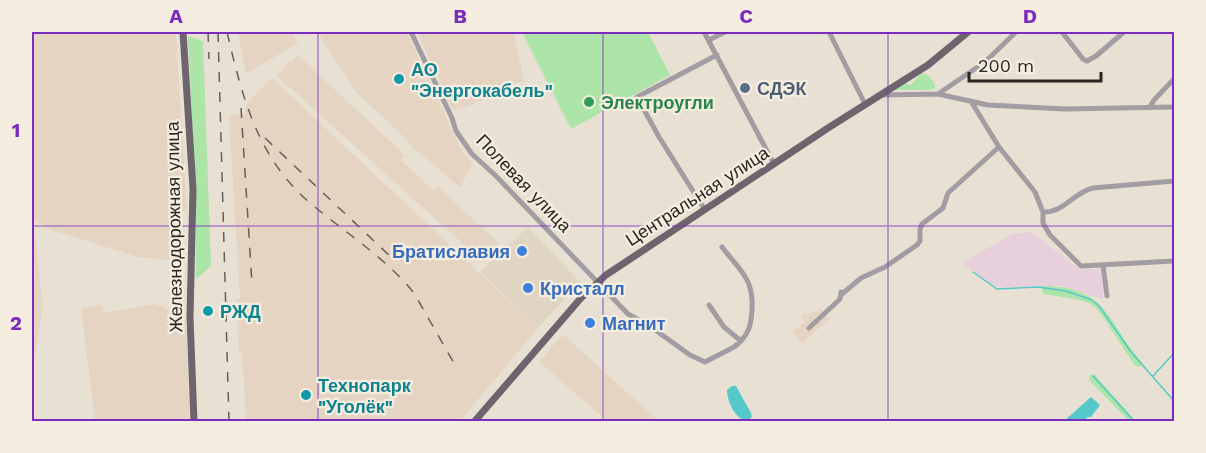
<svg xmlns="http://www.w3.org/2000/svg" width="1206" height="453" viewBox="0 0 1206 453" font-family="'Work Sans',sans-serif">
<rect width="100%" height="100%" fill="#e8e1d3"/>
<path fill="#e0d5c2" d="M528 227 580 282 538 328 480 272Z"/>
<path fill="#e6d4c3" d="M32 32H176L187 211 181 212 179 234 170 235 169 260 138 257 48 229 33 219 43 306 32 373Z
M238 32H291L298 43 246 74Z
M317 32H407L462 152 473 162 460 188 421 153 414 150 408 141 356 92Z
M417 32H514L524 82 515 83 468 107 453 110Z
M298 55 405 155 401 160 419 177 434 191 437 186 499 243 482 261 277 76 289 61 291 63Z
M272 78 538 328 460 421H246L242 351H239L236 300 240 299 229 116 246 114 245 108 247 103Z
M154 304 169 309 168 316 186 320 190 421H95L81 308 102 305 104 313Z
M821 309 829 319 802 343 793 332 805 322 800 316Z
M563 334 624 390 659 421H603L604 418 539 362Z"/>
<path fill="#e7d0dc" d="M1032 232 1079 269H1102L1103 299 1061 286 996 287 962 263 1012 234Z"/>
<path fill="#ace5a7" d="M522 32H648L670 75 571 129Z
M188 36 203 41 211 266 196 279V196Z
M921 73 929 76 935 84V88L930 90H893L904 83 911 85Z
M1042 286C1108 286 1106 321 1142 362L1140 367 1135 366 1105 320 1097 309 1089 303 1080 300 1044 294 1042 291Z
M1094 374 1132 417 1129 421 1089 380 1090 375Z"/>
<path fill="#54c8ca" d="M732 386H736L751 413 752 417 747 421C735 419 727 401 727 390Z
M1091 397 1100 405 1091 417H1088L1083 421H1064Z"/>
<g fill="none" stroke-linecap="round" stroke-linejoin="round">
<path stroke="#54c8ca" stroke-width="1.5" d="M973 272 997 289 1038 287 1066 291 1092 300 1099 306 1131 352 1174 401
M1093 376 1135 422
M1153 376 1174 353"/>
<path stroke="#a29da2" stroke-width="5" d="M411 32 452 118 456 131 472 154 496 176 628 314 651 327 690 355 705 362 734 347 741 341 724 327 709 305
M704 32 774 164
M829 32 865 104
M1062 32 1083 59 1087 61 1096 56 1124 32
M709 40 725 32
M938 94 985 62 1016 32
M883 95 938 94 988 105 1065 109 1174 107
M972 103 999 147 1035 192 1043 212V223L1050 235 1081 266 1174 261
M1150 107 1154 100 1174 79
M705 210 659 137 637 97 717 55
M1043 212C1064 213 1074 192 1093 188L1174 181
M722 247C740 271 754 278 752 310 751 323 750 331 741 341
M1103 265 1107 296
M809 328 840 299 841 292 842 294 861 278 885 267 917 245 920 241V229L922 224 943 208 948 193 999 147"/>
<path stroke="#6d646d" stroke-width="7" d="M183 32 193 189 190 317 194 422
M474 422 581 298 606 275 828 128 928 65 968 32"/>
<path stroke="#646058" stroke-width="1.5" stroke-dasharray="10 10" stroke-linecap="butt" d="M208 32 209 59
M218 32 229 422
M227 32C242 96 257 157 309 202 344 232 385 257 414 293L455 365
M241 108 252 284
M265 138 392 258"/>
</g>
<path fill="none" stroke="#7b2cbf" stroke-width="1.5" stroke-opacity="0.55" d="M318 32V422M603 32V422M888 32V422M32 226H1174"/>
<g fill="#0f9aa8" stroke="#f5eee0" stroke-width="2">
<circle cx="399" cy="79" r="6"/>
<circle cx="208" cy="311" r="6"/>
<circle cx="306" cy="395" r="6"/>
</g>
<circle fill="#5c6f8a" stroke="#f5eee0" stroke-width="2" cx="745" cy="88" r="6"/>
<circle fill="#2e9e5b" stroke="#f5eee0" stroke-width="2" cx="589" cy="102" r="6"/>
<g fill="#3f7fe0" stroke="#f5eee0" stroke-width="2">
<circle cx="522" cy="251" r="6"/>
<circle cx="528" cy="288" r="6"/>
<circle cx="590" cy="323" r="6"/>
</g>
<g text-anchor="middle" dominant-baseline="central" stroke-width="4.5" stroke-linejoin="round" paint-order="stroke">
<g font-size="18" font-weight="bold" fill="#0d838f" stroke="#f5eee0" text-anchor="start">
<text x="411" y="69">АО<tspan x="411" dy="21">"Энергокабель"</tspan></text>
<text x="220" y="311">РЖД</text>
<text x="318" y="385">Технопарк<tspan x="318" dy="21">"Уголёк"</tspan></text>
</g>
<g font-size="18" font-weight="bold" fill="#4e5e75" stroke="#f5eee0" text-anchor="start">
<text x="757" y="88">СДЭК</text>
</g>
<g font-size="18" font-weight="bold" fill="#27864d" stroke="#f5eee0" text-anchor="start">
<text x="601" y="102">Электроугли</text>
</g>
<g font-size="18" fill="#292621" stroke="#f5eee0">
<text transform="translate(524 183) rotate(46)">Полевая улица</text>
<text transform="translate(697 196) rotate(-33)">Центральная улица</text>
<text transform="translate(174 227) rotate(-91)">Железнодорожная улица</text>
</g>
<g font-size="18" font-weight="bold" fill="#366cbe" stroke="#f5eee0" text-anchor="start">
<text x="510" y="251" text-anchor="end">Братиславия</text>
<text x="540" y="288">Кристалл</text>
<text x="602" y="323">Магнит</text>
</g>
</g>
<rect width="1206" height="453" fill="none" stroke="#f5eee0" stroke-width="66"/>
<path d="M969 72v9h132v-9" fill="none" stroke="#292621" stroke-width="3"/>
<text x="978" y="72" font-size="18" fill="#292621" stroke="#f5eee0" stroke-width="4.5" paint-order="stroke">200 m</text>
<rect x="33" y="33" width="1140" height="387" fill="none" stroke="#7b2cbf" stroke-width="2"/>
<g font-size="20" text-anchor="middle" font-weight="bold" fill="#7b2cbf">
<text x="176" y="23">A</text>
<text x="460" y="23">B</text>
<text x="746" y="23">C</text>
<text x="1030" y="23">D</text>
<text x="16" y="137">1</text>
<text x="16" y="330">2</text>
</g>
</svg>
